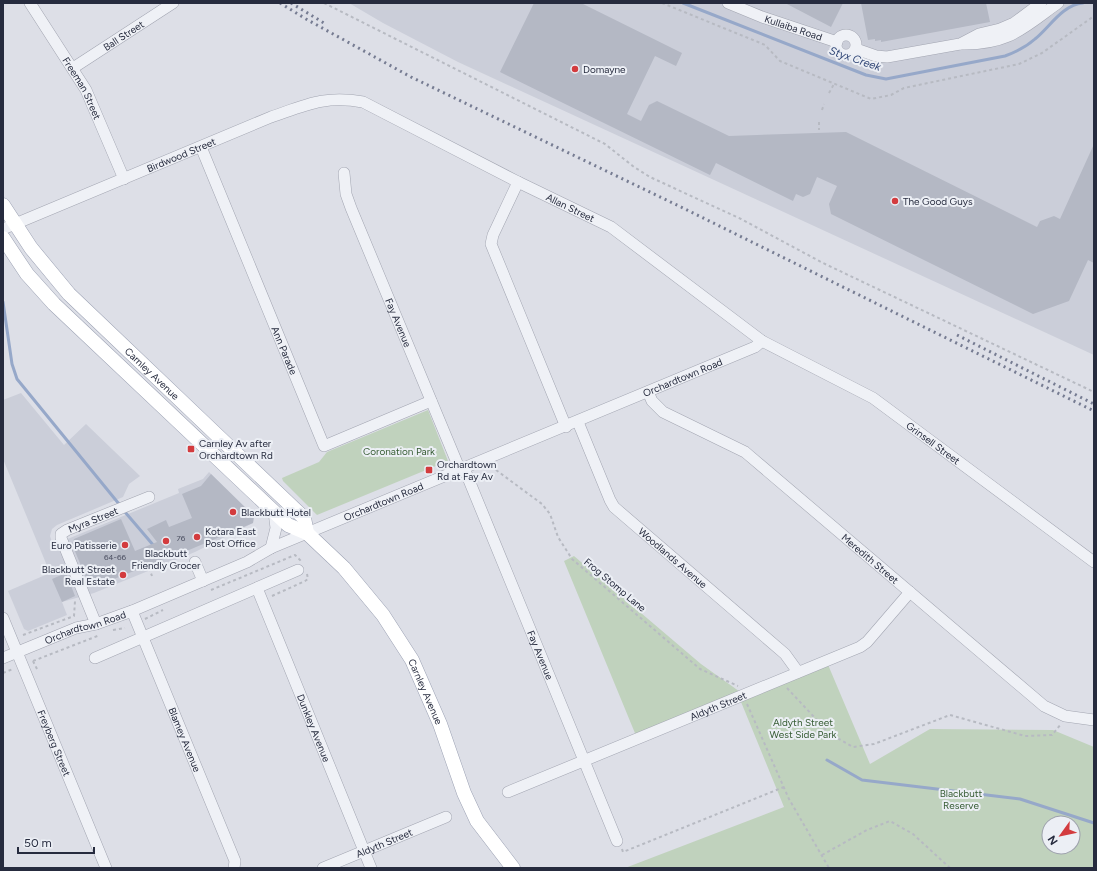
<svg xmlns="http://www.w3.org/2000/svg" width="1097" height="871" viewBox="0 0 1097 871" font-family="Figtree,sans-serif">
<rect width="100%" height="100%" fill="#dddfe7"/>
<path fill="#cbced9" d="M349 3H1093L1094 355 458 62 383 23Z
M21 393 64 445 86 424 140 476 129 484 123 497 57 525 52 529 50 536 53 545 179 493 178 489 203 479 209 472 254 516 253 523 195 552 94 593 62 602 67 615 28 631 24 629 8 591 50 573 3 459V400Z"/>
<path fill="#c0d2bd" fill-rule="evenodd" d="M428 410 448 461 317 515 283 481 282 478 319 462 327 452Z
M574 556 701 664 743 694 826 660 870 764 930 729 1053 730 1094 747V868H625L784 807 739 697 637 738 564 561ZM1049 823H1073V847H1049Z"/>
<g fill="none" stroke-linecap="round" stroke-linejoin="round">
<path stroke="#96a8c9" stroke-width="3" d="M683 3 866 75 886 79 1005 56C1016 52 1026 47 1035 39 1050 27 1062 5 1083 3
M3 302 12 364 17 379 119 504
M125 512 154 546
M827 760 862 780 1020 799 1094 823"/>
</g>
<path fill="#b4b8c4" d="M534 3H581L682 53 676 66 655 56 627 114 641 121 649 105 657 101 729 136 846 132 1037 227 1040 221 1054 216 1060 219 1094 144V263L1088 260 1069 301 1033 314 831 214 829 204 837 186 817 177 810 194 803 197 796 194 793 201 716 163 710 175 500 72Z
M785 3H843L831 27Z
M861 3H986L990 22 881 42V40L875 41V39L868 40Z
M211 474 254 516 253 523 170 558 169 557 94 587 89 585 72 544 74 539 121 519 135 551 157 542 147 529 166 520 169 527 192 518 182 494 201 486Z
M66 573 75 596 62 602 52 579Z"/>
<g fill="none" stroke-linecap="round" stroke-linejoin="round">
<g stroke="#a2a5b1" stroke-width="12">
<g id="minor">
<path id="s1" d="M30 3 86 90 124 179"/>
<path id="s2" d="M728 3 762 17 837 42"/>
<circle cx="846" cy="45" r="10"/>
<path d="M961 44C1008 45 1022 29 1058 3"/>
<path d="M856 49 876 56 887 57 960 44 979 34 1000 29 1014 23 1041 3"/>
<path id="s3" d="M73 68 173 3"/>
<path id="s4" d="M201 147 324 446 431 401"/>
<path id="s5" d="M344 173 346 194 351 208 460 470"/>
<path d="M518 182 493 235 491 244 566 427"/>
<path id="s6" d="M3 229 271 117C306 105 325 95 363 102L518 182 611 227 762 341 873 398 1094 562"/>
<path id="s7" d="M648 392 652 401 663 412 745 452 1044 706 1065 716 1094 720"/>
<path id="s8" d="M578 422 610 500 614 507 785 654 798 672"/>
<path id="s9" d="M464 468 617 841"/>
<path d="M271 548 276 528 274 512"/>
<path d="M195 562 203 581"/>
<path id="s10" d="M257 588 371 868"/>
<path id="s11" d="M132 611 235 861 234 868"/>
<path id="s12" d="M3 618 106 868"/>
<path id="s13" d="M96 624 61 538V534L67 530 149 497"/>
<path id="s14" d="M3 658 76 628 96 624 132 611 247 562 271 548 755 347 762 341"/>
<path d="M95 658 298 570"/>
<path id="s15" d="M508 792 860 647 867 642 910 592"/>
<path id="s16" d="M323 868 446 817"/>
</g>
</g>
<g stroke="#9ca2b4" stroke-width="15">
<g id="major">
<path id="s17" d="M3 205 31 248 69 294 304 518 307 533"/>
<path id="s18" d="M3 238 27 274 54 304 288 525 307 533 344 568 383 615 412 660 440 724 464 793 477 821 513 868"/>
</g>
</g>
<path stroke="#b7bac2" stroke-width="2" stroke-dasharray="3 3" stroke-linecap="butt" d="M324 3 605 144 634 167 650 177 741 219 823 263 1094 392
M662 3 758 42 765 45 780 61 871 99 891 95 904 88 1019 64 1042 53 1094 16
M829 93 834 84
M822 110 824 104
M819 122V130
M496 470 542 504 550 514 558 537 572 559 700 669 738 686
M149 568 152 576
M211 590 295 555 301 561
M272 596 305 581 308 579 307 574
M145 619 163 610
M113 630 125 628
M23 635 74 616 75 601
M33 661 37 669
M33 661 100 635
M3 673 13 669
M787 688 829 733 853 747 874 744 950 715 1025 736 1052 735 1061 724
M747 704 789 799 829 868
M622 849 623 852 784 787
M822 855 867 830 890 821 913 834 950 868"/>
<use href="#minor" stroke="#eff1f6" stroke-width="11"/>
<use href="#major" stroke="#fff" stroke-width="14"/>
<path stroke="#767c92" stroke-width="3" stroke-dasharray="2 4" stroke-linecap="butt" d="M280 3 306 19 411 77 681 207 1094 411
M291 3 324 23
M957 335 1094 404"/>
</g>
<g fill="#d33b3e" stroke="#eceff5" stroke-width="1.5">
<circle cx="575" cy="69" r="4"/>
<circle cx="895" cy="201" r="4"/>
<rect x="187" y="445" width="8" height="8" rx="2"/>
<rect x="425" y="466" width="8" height="8" rx="2"/>
<circle cx="233" cy="512" r="4"/>
<circle cx="197" cy="537" r="4"/>
<circle cx="166" cy="541" r="4"/>
<circle cx="125" cy="545" r="4"/>
<circle cx="123" cy="575" r="4"/>
</g>
<g text-anchor="middle" dominant-baseline="central" stroke-width="4" stroke-linejoin="round" paint-order="stroke">
<g font-size="8" fill="#4a4e60">
<text x="181" y="538">76</text>
<text x="115" y="557">64-66</text>
</g>
<g font-size="10" fill="#262b3e" stroke="#eceff5">
<text stroke="none"><textPath href="#s2" startOffset="70">Kullaiba Road</textPath></text>
<text stroke="none"><textPath href="#s3" startOffset="60">Ball Street</textPath></text>
<text stroke="none"><textPath href="#s1" startOffset="100">Freeman Street</textPath></text>
<text stroke="none"><textPath href="#s6" startOffset="193">Birdwood Street</textPath></text>
<text stroke="none"><textPath href="#s6" startOffset="618">Allan Street</textPath></text>
<text stroke="none"><textPath href="#s5" startOffset="160">Fay Avenue</textPath></text>
<text stroke="none"><textPath href="#s4" startOffset="220">Ann Parade</textPath></text>
<text stroke="none"><textPath href="#s17" startOffset="226">Carnley Avenue</textPath></text>
<text stroke="none"><textPath href="#s14" startOffset="736">Orchardtown Road</textPath></text>
<text stroke="none"><textPath href="#s6" startOffset="1052">Grinsell Street</textPath></text>
<text stroke="none"><textPath href="#s14" startOffset="412">Orchardtown Road</textPath></text>
<text stroke="none"><textPath href="#s13" startOffset="132">Myra Street</textPath></text>
<text stroke="none"><textPath href="#s8" startOffset="170">Woodlands Avenue</textPath></text>
<text stroke="none"><textPath href="#s7" startOffset="281">Meredith Street</textPath></text>
<text transform="translate(615 585) rotate(40)">Frog Stomp Lane</text>
<text stroke="none"><textPath href="#s14" startOffset="88">Orchardtown Road</textPath></text>
<text stroke="none"><textPath href="#s9" startOffset="202">Fay Avenue</textPath></text>
<text stroke="none"><textPath href="#s18" startOffset="626">Carnley Avenue</textPath></text>
<text stroke="none"><textPath href="#s15" startOffset="227">Aldyth Street</textPath></text>
<text stroke="none"><textPath href="#s10" startOffset="151">Dunkley Avenue</textPath></text>
<text stroke="none"><textPath href="#s11" startOffset="139">Blamey Avenue</textPath></text>
<text stroke="none"><textPath href="#s12" startOffset="135">Freyberg Street</textPath></text>
<text stroke="none"><textPath href="#s16" startOffset="66">Aldyth Street</textPath></text>
</g>
<g font-size="10" fill="#262b3e" stroke="#eceff5" text-anchor="start">
<text x="583" y="69">Domayne</text>
<text x="903" y="201">The Good Guys</text>
<text x="199" y="443">Carnley Av after<tspan x="199" dy="12">Orchardtown Rd</tspan></text>
<text x="437" y="464">Orchardtown<tspan x="437" dy="12">Rd at Fay Av</tspan></text>
<text x="241" y="512">Blackbutt Hotel</text>
<text x="205" y="531">Kotara East<tspan x="205" dy="12">Post Office</tspan></text>
<text x="117" y="545" text-anchor="end">Euro Patisserie</text>
<text x="166" y="553" text-anchor="middle">Blackbutt<tspan x="166" dy="12">Friendly Grocer</tspan></text>
<text x="115" y="569" text-anchor="end">Blackbutt Street<tspan x="115" dy="12">Real Estate</tspan></text>
</g>
<g font-size="10" fill="#355b32" stroke="#eceff5">
<text x="399" y="451">Coronation Park</text>
<text x="803" y="722">Aldyth Street<tspan x="803" dy="12">West Side Park</tspan></text>
<text x="961" y="793">Blackbutt<tspan x="961" dy="12">Reserve</tspan></text>
</g>
<g font-size="11" font-style="italic" fill="#2e4474" stroke="#eceff5">
<text transform="translate(855 59) rotate(19)">Styx Creek</text>
</g>
</g>
<rect width="1097" height="871" fill="none" stroke="#262b3e" stroke-width="8"/>
<g transform="translate(1061 835) rotate(237)"><circle r="19" fill="#eceff5" stroke="#9da1ac"/>
<path d="M0-3L7 15L0 10L-7 15Z" fill="#d33b3e"/>
<text y="-6" font-size="11" font-weight="bold" text-anchor="middle" fill="#262b3e">N</text>
</g>
<path d="M18 847v6h76v-6" fill="none" stroke="#262b3e" stroke-width="2"/>
<text x="24" y="847" font-size="12" fill="#262b3e" stroke="#eceff5" stroke-width="3" paint-order="stroke">50 m</text>
</svg>
